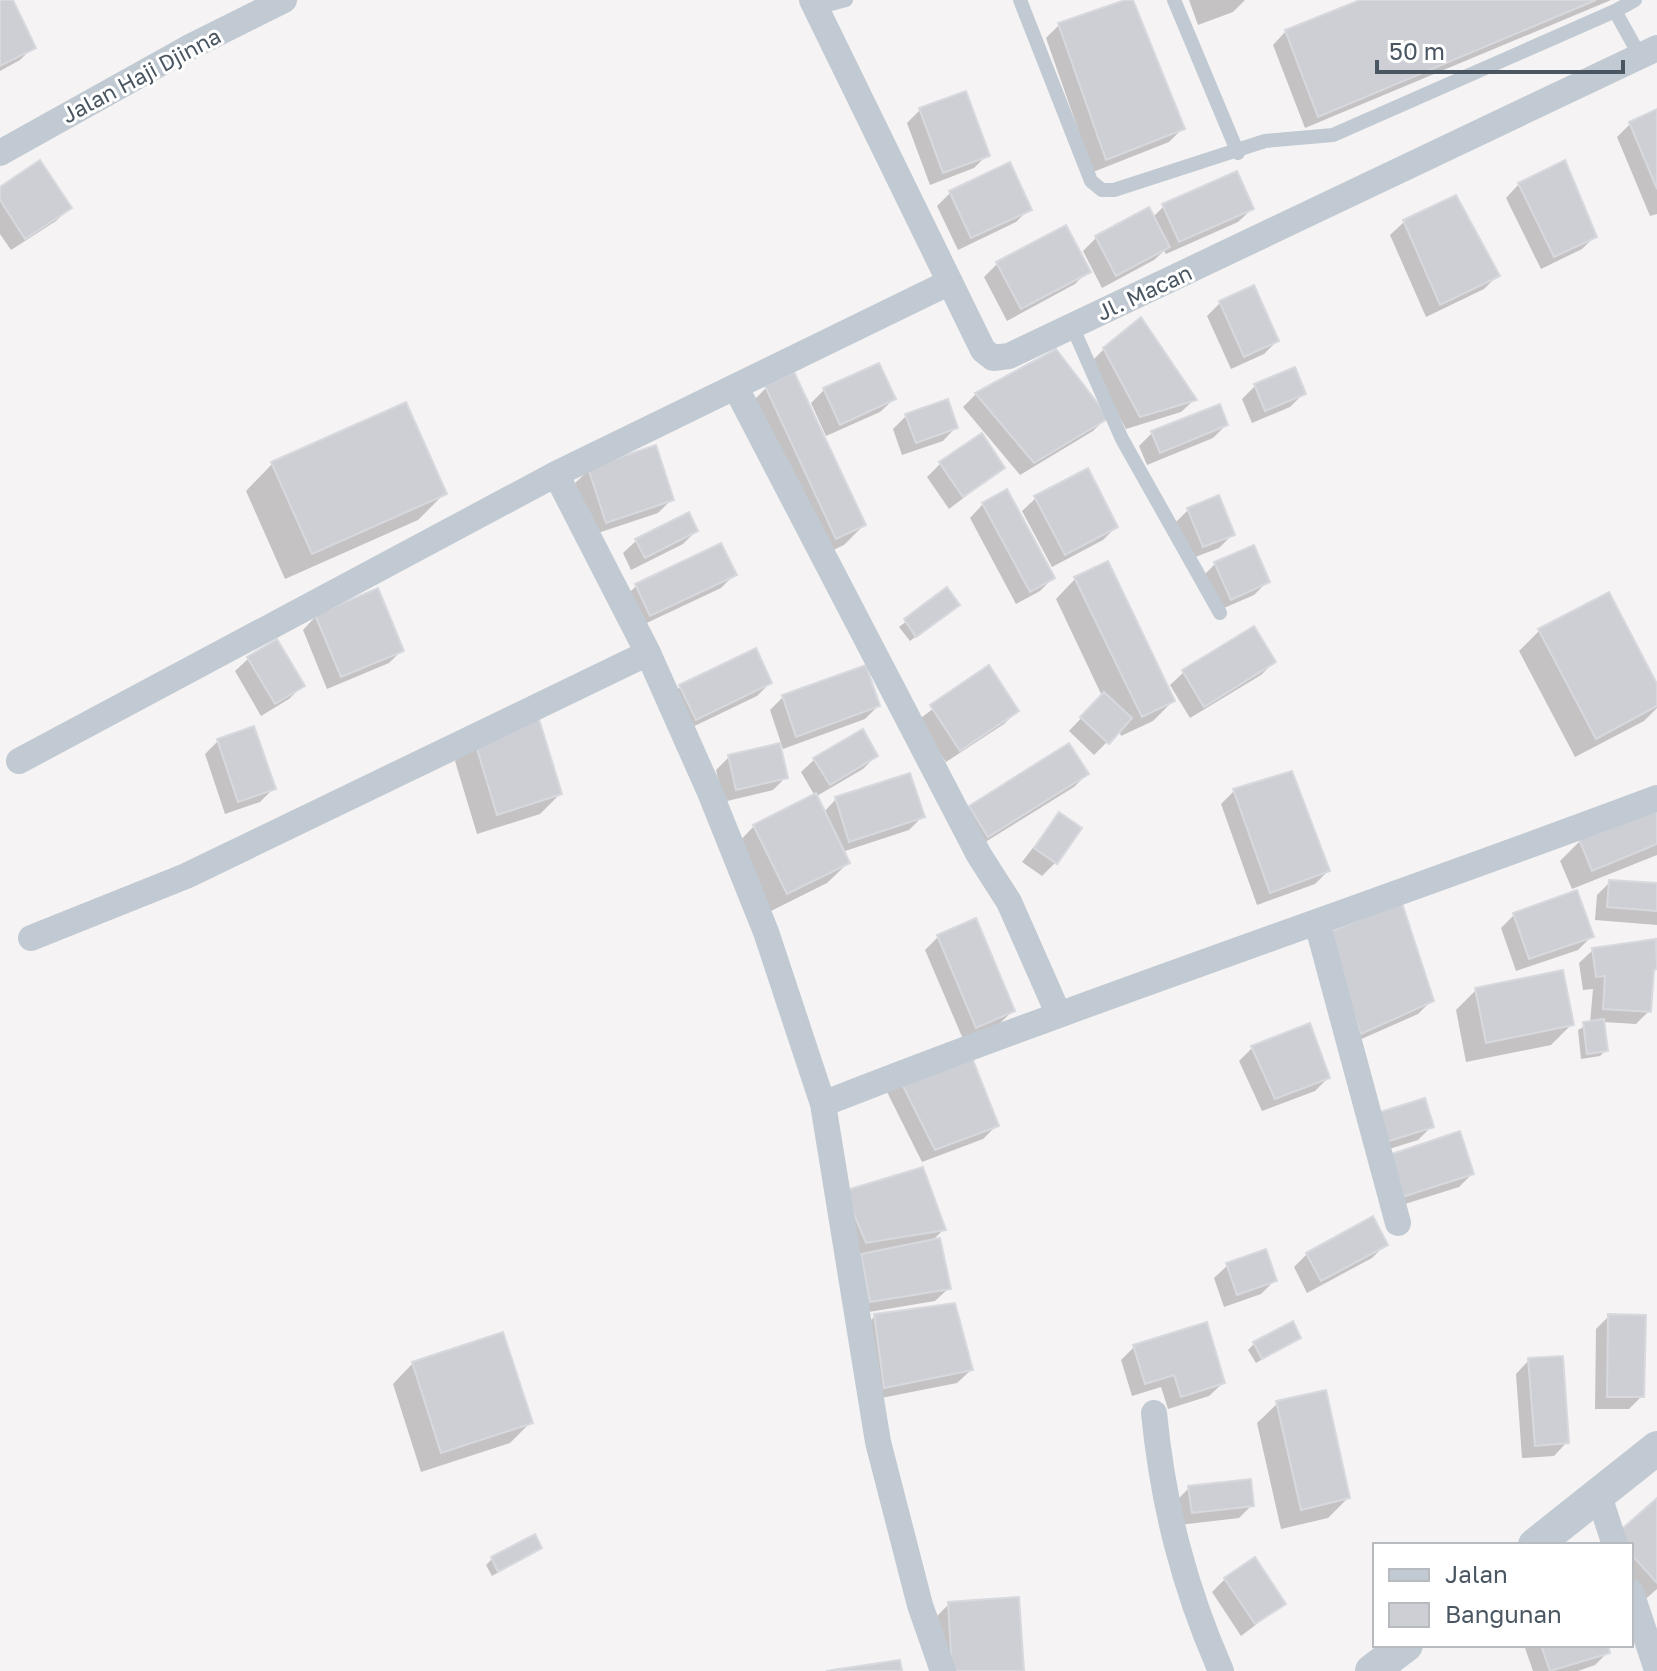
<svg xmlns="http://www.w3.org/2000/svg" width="1657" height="1671" viewBox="0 0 1657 1671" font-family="'Golos Text',sans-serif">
<rect width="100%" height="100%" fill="#f5f3f3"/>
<path fill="#0003" d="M0 0H10L33 47 20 60 0 71Z
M1189 0H1245L1233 12 1198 25Z
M1366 0H1611L1305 128 1273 45 1286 31Z
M1059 25 1182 129 1169 142 1093 172 1046 38Z
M920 110 987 155 974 168 930 185 907 123Z
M1657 112V214L1650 216 1617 137 1630 124Z
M1519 184 1595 236 1582 249 1541 269 1506 198Z
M0 189 69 208 56 221 11 250 0 234Z
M951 192 1029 209 1016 222 958 250 937 206Z
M1455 198 1497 276 1484 289 1426 317 1390 235 1404 222Z
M1164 206 1252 209 1238 222 1166 254 1164 251 1154 260 1102 288 1083 251 1096 238 1148 210 1152 218Z
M1066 228 1088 271 1075 284 1007 321 984 277 997 264Z
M1220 303 1277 341 1264 354 1231 369 1207 316Z
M1104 349 1194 400 1181 412 1126 429 1091 362Z
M793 375 864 525 844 545 816 558 746 408 766 388Z
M1256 385 1303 394 1290 407 1252 423 1242 399Z
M824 390 894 399 880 412 826 436 811 403Z
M976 394 1106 418 1093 431 1020 475 963 407Z
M906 416 956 427 943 441 902 455 893 429Z
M1226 425 1213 438 1147 465 1139 446 1152 433Z
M941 463 1003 468 949 509 927 477Z
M272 464 445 493 418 520 285 579 246 491Z
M589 470 671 500 658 513 592 535 575 483Z
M1036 498 1116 527 1103 540 1052 567 1022 511Z
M983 504 1053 578 1040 591 1016 604 970 518Z
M1189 509 1233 534 1219 548 1190 559 1175 523Z
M696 531 683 544 631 570 623 553 637 540Z
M720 546 734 575 721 588 636 628 623 599 636 586Z
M1215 564 1267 582 1254 595 1217 611 1202 577Z
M1076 578 1173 701 1153 721 1121 736 1119 730 1094 755 1069 731 1102 696 1056 599Z
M947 590 951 610 910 641 899 627Z
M316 616 402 650 389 663 327 689 303 630Z
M1539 631 1657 688V708L1644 721 1575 757 1519 651Z
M249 658 302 686 289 699 261 716 235 671Z
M1274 662 1261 675 1190 718 1170 685 1184 672Z
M988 668 1017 711 1004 724 946 762 918 720Z
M770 683 757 696 682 732 667 700 680 687Z
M783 697 878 706 865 719 783 749 770 710Z
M218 741 273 789 260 802 225 814 205 754Z
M475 741 560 794 540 814 477 834 455 761Z
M876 756 863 769 815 797 823 813 836 799 922 817 909 830 842 852 848 863 827 883 767 913 734 847 754 826 815 796 801 772 815 759Z
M729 757 786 777 773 790 723 802 716 770Z
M1087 774 1074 787 974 849 957 821 970 808Z
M1234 791 1328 871 1315 884 1257 905 1221 804Z
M1657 812V855L1572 889 1560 861 1580 841Z
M1059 814 1056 862 1042 876 1022 862Z
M1610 882 1657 885V925L1595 920 1597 895Z
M1400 905 1432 1000 1418 1014 1348 1045Z
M1514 915 1592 936 1578 950 1516 971 1501 928Z
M938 937 1013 1011 999 1024 963 1039 925 950Z
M1654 941 1657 968 1652 973 1649 1011 1636 1024 1603 1022 1606 1050 1600 1056 1581 1059 1578 1030 1590 1023 1593 989 1583 990 1579 963 1593 950Z
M1476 990 1572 1024 1551 1045 1466 1062 1456 1010Z
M1252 1048 1328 1078 1315 1091 1262 1111 1239 1061Z
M900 1079 996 1126 983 1139 922 1162 887 1092Z
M1431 1127 1418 1140 1373 1154 1365 1128Z
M1373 1171 1472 1174 1459 1187 1386 1210Z
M832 1205 943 1230 931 1242 949 1288 935 1301 857 1314 849 1269 865 1253 853 1255Z
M1385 1245 1372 1258 1307 1293 1294 1267 1307 1254Z
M1228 1265 1274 1281 1261 1294 1224 1307 1214 1278Z
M875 1316 971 1370 957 1383 871 1400 862 1329Z
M1609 1316 1642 1396 1629 1409H1595L1596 1329Z
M1299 1338 1256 1363 1248 1350 1254 1344Z
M1134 1347 1223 1383 1209 1396 1168 1409 1161 1387 1132 1396 1121 1360Z
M1529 1360 1567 1442 1554 1456 1522 1458 1516 1374Z
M413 1363 530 1423 510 1443 421 1472 393 1384Z
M1278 1403 1348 1498 1328 1518 1281 1529 1257 1423Z
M1189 1488 1252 1505 1239 1518 1179 1525 1176 1501Z
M1657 1501V1589L1632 1611 1631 1545Z
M540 1548 492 1576 486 1565 492 1559Z
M1225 1579 1283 1604 1241 1636 1212 1592Z
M949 1604 1022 1671H931L929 1624Z
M1524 1645H1606L1608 1652 1595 1665 1578 1671H1533Z"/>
<path fill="#cdcfd5" stroke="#d7d9de" stroke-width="2" d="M0 0H13L36 48 0 66Z
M1125 0H1133L1185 129 1106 160 1058 23Z
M1360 0H1596L1318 117 1285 30Z
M966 91 990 156 943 173 919 108Z
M1657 109V189L1629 122Z
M40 160 72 208 25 239 0 200V187Z
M1565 160 1597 237 1554 257 1518 183Z
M1010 162 1032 210 971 238 949 191Z
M1237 171 1254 209 1179 242 1162 204Z
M1456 195 1500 276 1440 305 1403 220Z
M1149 207 1170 247 1116 276 1095 236Z
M1066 225 1091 272 1021 309 996 262Z
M1254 285 1279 341 1244 357 1219 301Z
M1141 317 1197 400 1140 417 1103 348Z
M1056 349 1109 418 1034 463 975 393Z
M879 363 896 399 840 425 823 388Z
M1295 367 1306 394 1265 411 1254 384Z
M794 372 866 525 836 539 765 386Z
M948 399 958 428 916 443 905 414Z
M406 402 447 494 312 554 271 462Z
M1220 404 1228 425 1160 453 1151 431Z
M982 433 1005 468 963 497 939 462Z
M656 445 674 500 606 523 588 468Z
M1088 468 1118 527 1065 555 1034 496Z
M1007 489 1055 578 1030 592 982 503Z
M1219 495 1235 535 1203 547 1187 508Z
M689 512 698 531 645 558 635 539Z
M721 543 737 575 650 616 635 584Z
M1254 545 1270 582 1231 600 1214 562Z
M1108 561 1175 701 1142 717 1074 577Z
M947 587 960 605 916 637 904 619Z
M378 588 404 651 341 677 315 615Z
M1609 592 1657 684V706L1596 739 1538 629Z
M1254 626 1276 662 1204 707 1182 670Z
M277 639 305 686 275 704 247 657Z
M756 648 772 683 696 720 679 685Z
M866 665 880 706 796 737 782 695Z
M989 665 1019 711 960 751 930 705Z
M1104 692 1132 718 1109 744 1080 717Z
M539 719 562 794 497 815 474 739Z
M254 726 276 789 238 802 217 739Z
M863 729 878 756 830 785 813 758Z
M780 743 788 778 736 790 728 755Z
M1069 743 1089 774 988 837 969 806Z
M1292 771 1330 871 1270 893 1233 789Z
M910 773 925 817 849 842 835 797Z
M816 793 850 863 787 894 753 825Z
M1657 808V844L1592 871 1579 839Z
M1059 812 1082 828 1057 864 1034 848Z
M1609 880 1657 883V911L1607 907Z
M1577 890 1594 937 1529 959 1513 913Z
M1402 903 1434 1001 1361 1034 1326 933Z
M976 918 1015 1011 976 1028 937 935Z
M1656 939 1657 969 1654 970 1651 1012 1603 1009 1605 976 1596 977 1592 948Z
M1563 970 1574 1025 1486 1043 1475 988Z
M1604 1019 1608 1051 1587 1054 1583 1022Z
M1310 1023 1330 1078 1275 1099 1251 1046Z
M971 1055 999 1126 935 1150 899 1078Z
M1425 1098 1434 1127 1386 1142 1377 1113Z
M1460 1131 1474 1174 1399 1198 1386 1156Z
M923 1167 946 1230 866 1243 844 1191Z
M1373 1216 1388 1245 1321 1281 1306 1253Z
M940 1238 951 1289 870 1302 861 1254Z
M1266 1249 1277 1281 1237 1295 1226 1263Z
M955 1303 973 1370 884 1388 874 1314Z
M1608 1314 1646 1315 1644 1397H1607Z
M1293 1321 1301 1338 1262 1359 1253 1342Z
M1207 1322 1225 1383 1181 1397 1174 1375 1145 1384 1133 1345Z
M503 1332 533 1423 441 1453 412 1362Z
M1563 1356 1569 1443 1535 1446 1528 1358Z
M1326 1390 1350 1498 1301 1510 1276 1401Z
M1251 1479 1254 1506 1192 1513 1188 1486Z
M1657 1498V1583L1631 1554V1545H1624L1615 1535Z
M535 1534 542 1548 498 1572 491 1557Z
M1255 1557 1286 1604 1255 1624 1224 1578Z
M1019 1597 1024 1671H952L948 1602Z
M1541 1645H1608L1610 1653 1550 1671Z
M900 1660 902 1671H826Z"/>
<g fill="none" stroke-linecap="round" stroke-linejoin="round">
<path stroke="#c1cad2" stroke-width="14" d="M1020 0 1091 181 1102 190H1114L1265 141 1333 135 1615 11
M1174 0 1238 153
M1635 0 1615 11 1640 56
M816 8 846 0
M1072 326 1122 439 1220 613"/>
<path stroke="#c1cad2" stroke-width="26" d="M812 0 983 350 993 358 1009 356 1657 48
M0 153 188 48 284 0
M736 388 979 855 1009 902 1058 1013
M19 761 556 474
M1317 923 1398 1223
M31 938 186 876 648 653
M823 1104C1099 996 1380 902 1657 798
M1154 1413C1163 1505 1184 1587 1221 1671
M1599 1496 1615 1545
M1631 1592 1657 1670
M943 1671 920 1605 878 1442 823 1104 766 932 709 790 648 653 556 474 950 282"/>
<path stroke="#c1cad2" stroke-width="34" d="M1535 1545 1657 1448
M1372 1671 1406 1645"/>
</g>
<g text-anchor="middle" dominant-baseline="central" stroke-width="6" stroke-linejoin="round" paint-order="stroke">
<g font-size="22" fill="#4a5661" stroke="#fff">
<text transform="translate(141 75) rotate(-28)">Jalan Haji Djinna</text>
<text transform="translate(1144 292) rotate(-25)">Jl. Macan</text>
</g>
</g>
<rect x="1373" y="1543" width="260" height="104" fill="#ffffff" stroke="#b7bbc0" stroke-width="2"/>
<rect x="1389" y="1569" width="40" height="12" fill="#c1cad2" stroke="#b7bbc0" stroke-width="2"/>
<text x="1445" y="1583" font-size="24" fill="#4a5661">Jalan</text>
<rect x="1389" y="1603" width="40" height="24" fill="#cdcfd5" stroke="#b7bbc0" stroke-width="2"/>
<text x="1445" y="1623" font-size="24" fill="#4a5661">Bangunan</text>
<path d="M1377 60v12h246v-12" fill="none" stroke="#4a5661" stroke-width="4"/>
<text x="1389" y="60" font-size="24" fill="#4a5661" stroke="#ffffff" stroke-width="6" paint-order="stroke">50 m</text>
</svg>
